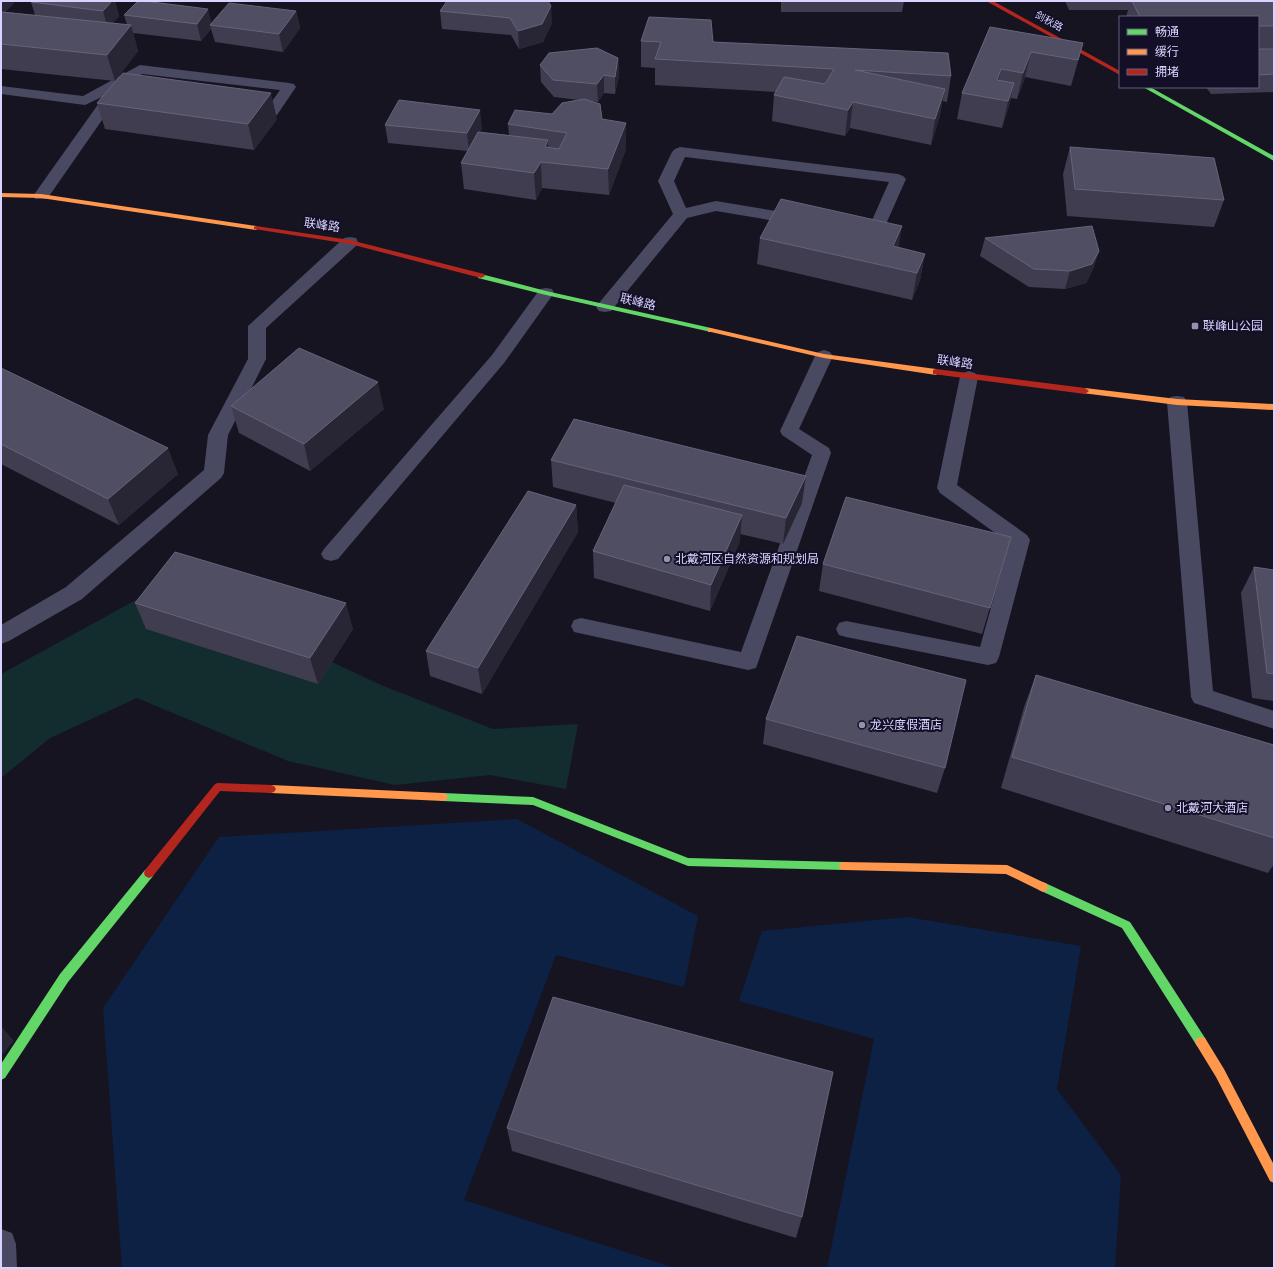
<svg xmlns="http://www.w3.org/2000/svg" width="1275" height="1269" viewBox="0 0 1275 1269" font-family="'DejaVu Sans','Noto Sans SC',sans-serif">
<rect width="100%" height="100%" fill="#161421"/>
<path fill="#132c2d" d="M165 584 381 685 493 729 578 724 566 789 490 775 395 785 288 761 137 698 50 738 1 778V674Z"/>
<path fill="#0d2144" d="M517 819 698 916 684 987 556 955 464 1200 675 1268H122L103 1008 219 837Z
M907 917 1081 946 1057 1089 1121 1175 1115 1268H827L874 1039 739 1001 762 931Z"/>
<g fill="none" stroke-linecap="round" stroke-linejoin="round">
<path fill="#4a4962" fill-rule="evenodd" d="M140 65 289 83 294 84 296 87 277 115C267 118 253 115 243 112L241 109 243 106 248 105 268 107 280 90 142 74 113 91 125 93 127 96 125 99 116 100 47 199H35L33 196 104 96 85 105 1 94V86L83 96Z
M680 147 898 174 903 176 906 179 882 233 880 236 874 238 853 233 851 230 853 227 859 225 869 227 889 182 685 157 674 181 686 208 716 201 800 215 806 217 808 220 806 223 800 225 716 211 687 218 611 311 605 312 599 311 596 307 599 303 673 214 658 181 672 152 675 149Z
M546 288 552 289 554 293 504 363 338 559 331 561 324 559 321 554 324 549 492 355 540 289Z
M824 350 830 352 833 356 799 429 829 448 831 453 756 668 748 670 574 632 571 626 574 620 581 618 741 652 812 455 782 435 780 431 815 356 818 352Z
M969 371 975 373 978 377 957 485 1027 535 1030 540 999 657 996 663 988 665 846 637 839 635 836 629 839 623 846 621 980 647 1009 543 940 493 937 488 960 377 963 373Z"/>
<path fill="#4a4962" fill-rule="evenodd" d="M350 237 356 238 358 242 356 246 266 328V359L228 435 224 473 221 478 82 599 9 641 1 644V625L66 587 204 470 208 435 248 359V326L344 238Z
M1177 396 1184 397 1187 402 1213 691 1274 711V729L1194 703 1191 697 1167 402 1170 397Z
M1 1229 12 1233 16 1244 17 1268H1Z"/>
<path fill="#63d668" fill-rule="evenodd" d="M1143 87H1150L1274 156V161Z
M478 274H481L546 291 711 328 715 330 711 332 546 295 478 278Z
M443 793 533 797 688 858 844 862 848 863 849 866 848 869 844 870 688 866 533 805 443 801 440 800 438 797 440 794Z
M149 868 153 870 154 873 153 876 68 982 5 1078 1 1080V1064L60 974 145 870Z
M1043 882 1130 922 1205 1038 1207 1042 1205 1046 1201 1047 1197 1046 1122 928 1039 890 1038 887 1039 884Z"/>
<path fill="#ff974d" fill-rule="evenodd" d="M1 193 41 194 256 226 259 228 256 230 41 198 1 197Z
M708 328H711L824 354 936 369 940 372 936 375 824 358 711 332H708Z
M1085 388 1177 399 1274 404V410L1177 405 1082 393 1081 391Z
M271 785 443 793 446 794 448 797 446 800 443 801 271 793 268 792 266 789 268 786Z
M844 862 1007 865 1047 884 1048 887 1047 890 1043 892 1006 874 844 870 840 869 839 866 840 863Z
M1201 1037 1205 1038 1224 1069 1274 1165V1183L1270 1181 1216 1077 1197 1046 1195 1042 1197 1038Z"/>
<path fill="#b3261e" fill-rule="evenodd" d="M986 1H993L1120 71V75Z
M256 226 350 240 484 274 485 276 481 278 350 244 254 229V227Z
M936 369 1085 388 1089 391 1085 394 933 374V370Z
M218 783 271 785 274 786 276 789 274 792 271 793 220 791 153 876 149 878 145 876 144 873 145 870 215 784Z"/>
</g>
<path fill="#403d50" d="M1 1H13L14 3 5 12 35 15 31 2 115 1 119 16 113 23 127 25 124 15 212 23 296 11 300 28 283 52 215 42 211 29 201 41 133 33 138 51 115 81 1 69Z
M447 1 552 23 543 42 519 49 511 35 442 29 440 11Z
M781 1H904L902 12H781Z
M1065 1H1274V92L1211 94 1206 87H1258V17H1126L1128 10H1069Z
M990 27 1083 43 1076 69 1071 86 1025 77 1017 99 1011 98 1008 109 1002 128 957 119 962 93Z
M641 41 713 42 951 76 947 102 942 101 940 115 931 145 850 128 845 136 772 121 774 95 776 92 655 85V68L641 67Z
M618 58 619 76 615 94 604 93 598 102 592 101 602 119 626 149 609 195 542 188 536 200 464 189 461 163 468 151 388 143 385 125 482 128 480 132 509 135 508 124 552 114 579 100 554 97 541 82 540 65Z
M97 103 277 119 254 150 105 129Z
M1070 147 1224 200 1214 227 1067 216 1063 174Z
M760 238 898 248 925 254 920 280 912 300 757 264Z
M985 238 1099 251 1093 269 1086 283 1065 289 1029 287 980 256Z
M1 368 178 474 119 525 1 464Z
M231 406 384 409 310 471 239 433Z
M551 460 802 503 783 544 740 534V541L710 611 594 578 593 551 616 503 553 487Z
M576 505 578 532 482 694 430 676 426 651Z
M1011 537 982 634 819 591 823 564Z
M1254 567 1274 570V701L1252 698 1241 593Z
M135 603 353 629 318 684 146 629Z
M1036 675 1274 745V864L1268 873 1001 788 1024 707Z
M766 719 945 768 937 793 763 744Z
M507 1128 802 1217 796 1238 512 1151Z"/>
<path fill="#282635" d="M1 1H13L14 3 1 16Z
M112 1H115L119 16 108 29 103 11Z
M551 6 552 23 543 42 519 49 518 31Z
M208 9 212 25H210L211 29 201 41 197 24Z
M296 11 300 28 283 52 279 34Z
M131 25 138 51 115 81 107 55Z
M1083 43 1076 69 1071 86 1078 60Z
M1031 52 1025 77 1017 99 1023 73Z
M618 58 619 76 615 94V77Z
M1001 69 995 95 997 80Z
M604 75V93L598 102 597 84Z
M1014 83 1008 109 1002 128 1008 101Z
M945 89 940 115 931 145 935 119Z
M271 93 277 119 254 150 248 124Z
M853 102 850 128 845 136 848 110Z
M480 110 482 128 469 151 467 133Z
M626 123V149L609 195 608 169Z
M548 140 549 162 545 147Z
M541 162 542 188 536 200 534 173Z
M902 226 898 253 893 246Z
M1099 251 1093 269 1086 283 1065 289 1070 271Z
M925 254 920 280 912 300 917 273Z
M378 382 384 409 310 471 304 444Z
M168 448 178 474 119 525 108 499Z
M806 476 802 503 783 544 786 518Z
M576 505 578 532 482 694 478 668Z
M742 515 740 541 710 611 711 585Z
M346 603 353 629 318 684 310 658Z
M1 1026 14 1041 1 1056Z"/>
<path fill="#504e63" stroke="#66637b" d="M32 1H112L103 11 31 2Z
M138 1H144L208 9 197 24 124 15Z
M447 1H548L551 6 542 24 518 31 510 18 440 11Z
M1132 1H1274V26H1258V17H1140Z
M229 3 296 11 279 34 210 25Z
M2 12 131 25 107 55 1 44V13Z
M649 17 711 20 713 42 948 53 951 76 855 70 945 89 935 119 853 102 848 110 774 95 784 77 825 84 834 69 655 59 661 42 641 41Z
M990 27 1083 43 1078 60 1031 52 1023 73 1001 69 997 80 1014 83 1008 101 962 93Z
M597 48 618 58 615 77 604 75 597 84 553 80 540 65 549 53Z
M1258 49H1274V74L1258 75Z
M123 73 271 93 248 124 97 103Z
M584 99 600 104 602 119 626 123 608 169 541 162 534 173 461 163 478 132 548 140 545 147 559 149 567 133 508 124 515 110 552 114 562 103Z
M399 100 480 110 467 133 385 125Z
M1070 147 1214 158 1224 200 1075 189Z
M781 199 902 226 893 246 925 254 917 273 760 238Z
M1092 226 1099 251 1092 264 1070 271 1034 269 985 238Z
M299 348 378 382 304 444 231 406Z
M1 368 168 448 108 499 1 444Z
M574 419 806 476 786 518 551 460Z
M624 485 742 515 711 585 593 551Z
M528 491 576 505 478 668 426 651Z
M846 497 1011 537 990 608 823 564Z
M175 552 346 603 310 658 135 603Z
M1254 567 1274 570V674L1267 673Z
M797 636 966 680 945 768 766 719Z
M1036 675 1274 745V838L1012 757Z
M553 997 833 1072 802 1217 507 1128Z"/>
<g fill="#9591b1" stroke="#130f26" stroke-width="1.5">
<rect x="1191" y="322" width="8" height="8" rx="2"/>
<circle cx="667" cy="559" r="4"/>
<circle cx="862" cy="725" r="4"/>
<circle cx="1168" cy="808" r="4"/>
</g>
<g text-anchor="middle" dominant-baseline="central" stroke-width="4" stroke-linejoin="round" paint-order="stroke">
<g font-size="10" fill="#d9d4ff" stroke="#130f26">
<text transform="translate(1049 21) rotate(29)">剑秋路</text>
</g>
<g font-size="12" fill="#d9d4ff" stroke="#130f26">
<text transform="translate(322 225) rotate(8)">联峰路</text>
<text transform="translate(638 302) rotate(13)">联峰路</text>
<text transform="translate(955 362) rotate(8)">联峰路</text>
</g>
<g font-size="12" fill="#d9d4ff" stroke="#130f26" text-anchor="start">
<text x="1203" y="326">联峰山公园</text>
<text x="675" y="559">北戴河区自然资源和规划局</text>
<text x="870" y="725">龙兴度假酒店</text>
<text x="1176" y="808">北戴河大酒店</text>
</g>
</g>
<rect width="1275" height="1269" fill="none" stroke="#d9d4ff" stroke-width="4"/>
<rect x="1119" y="16" width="140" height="72" fill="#130f26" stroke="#625e7d"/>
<rect x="1127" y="29" width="20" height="6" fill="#63d668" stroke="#625e7d"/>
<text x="1155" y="36" font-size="12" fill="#d9d4ff">畅通</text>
<rect x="1127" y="49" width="20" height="6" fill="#ff974d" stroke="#625e7d"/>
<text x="1155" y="56" font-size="12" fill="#d9d4ff">缓行</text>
<rect x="1127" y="69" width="20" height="6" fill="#b3261e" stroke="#625e7d"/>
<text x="1155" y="76" font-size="12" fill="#d9d4ff">拥堵</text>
</svg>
